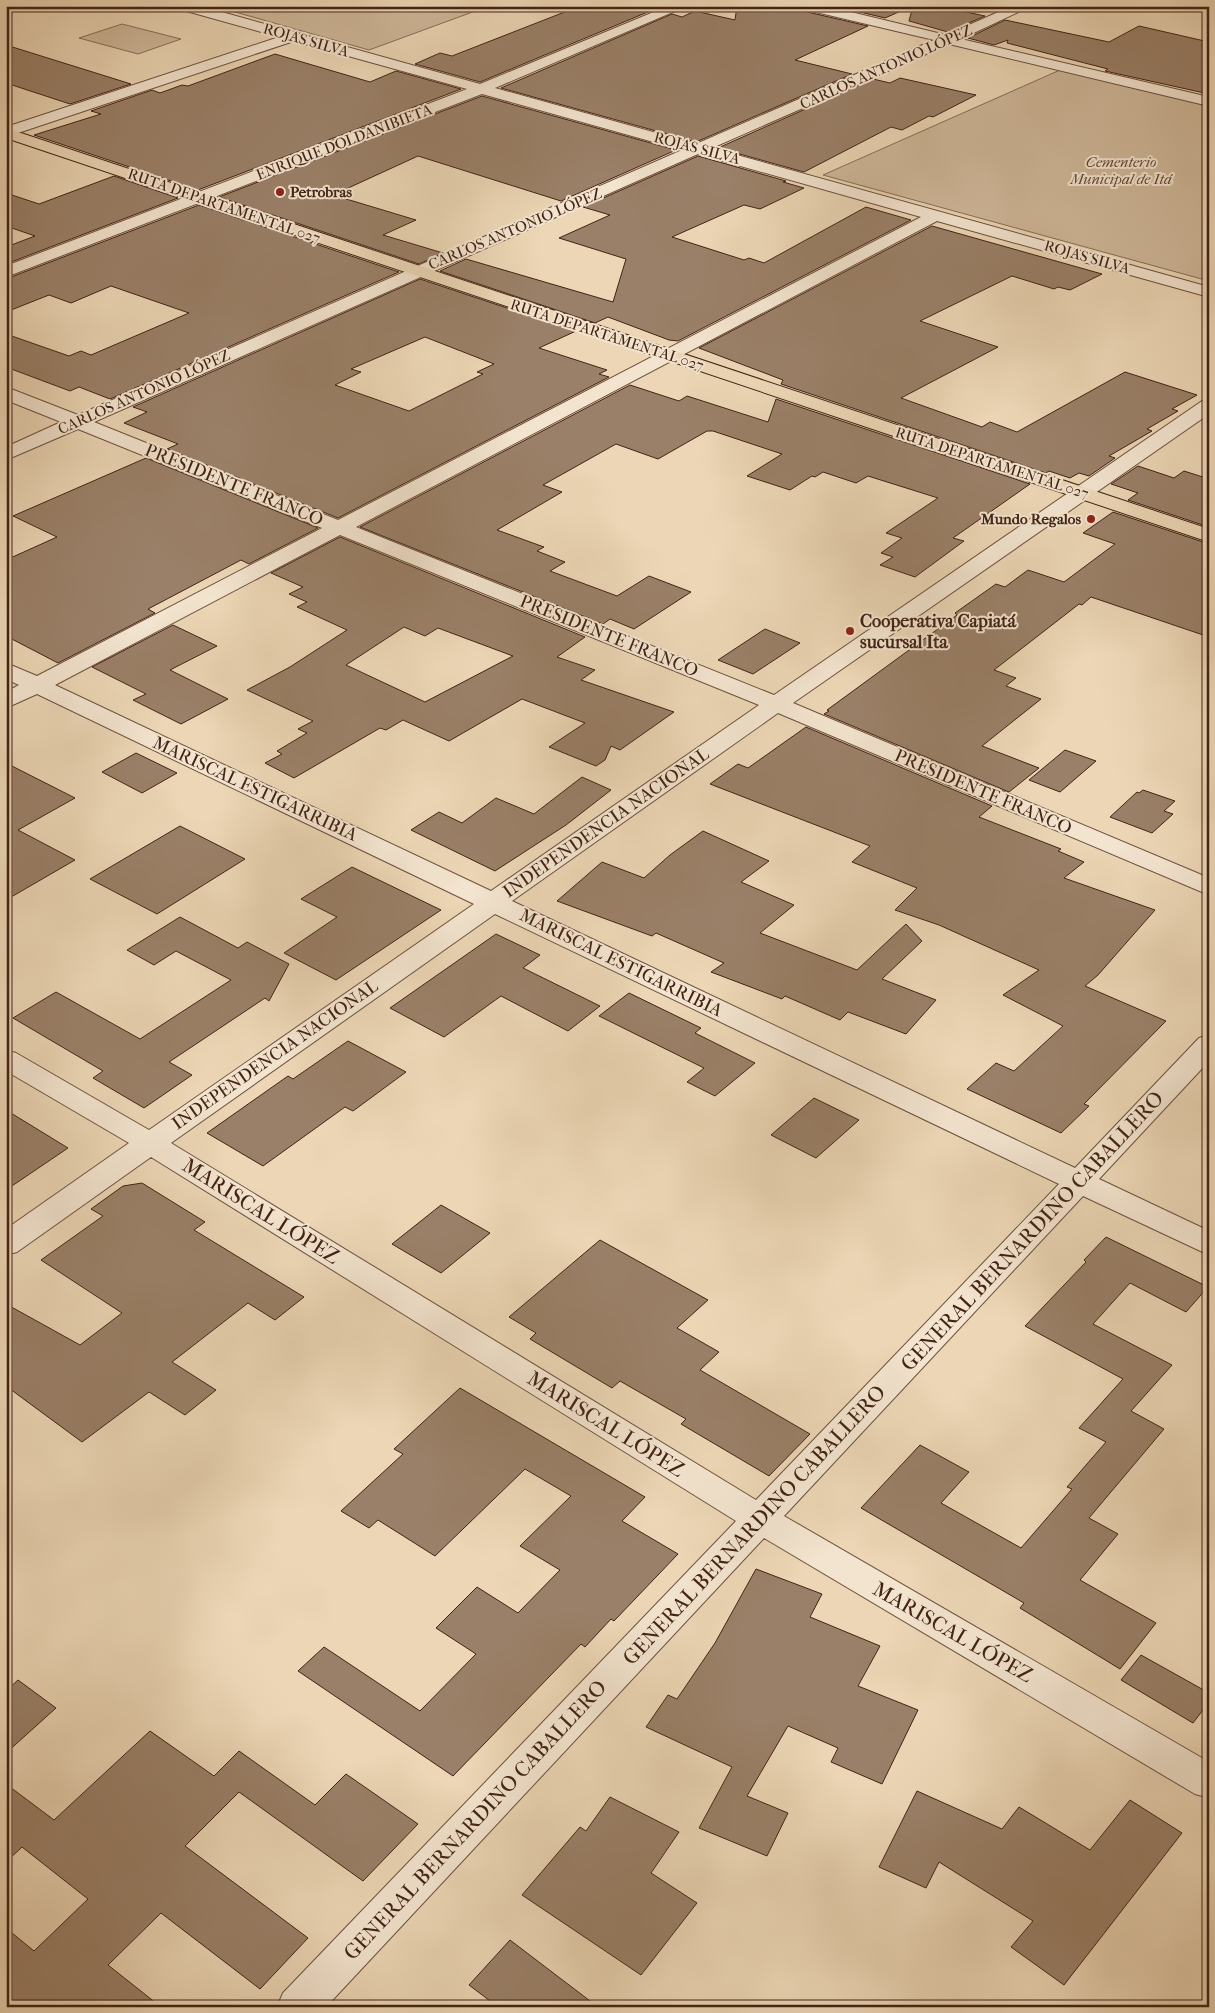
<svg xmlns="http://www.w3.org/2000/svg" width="1215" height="2013" viewBox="0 0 1215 2013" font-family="'IM FELL French Canon',serif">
<rect width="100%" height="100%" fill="#ecd6b5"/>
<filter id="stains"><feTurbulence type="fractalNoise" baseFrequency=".004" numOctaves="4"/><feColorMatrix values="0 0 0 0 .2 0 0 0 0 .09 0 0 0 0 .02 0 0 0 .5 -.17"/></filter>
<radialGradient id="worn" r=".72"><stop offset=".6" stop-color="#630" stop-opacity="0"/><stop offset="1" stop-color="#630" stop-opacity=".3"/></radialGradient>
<path fill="#cfb89a" stroke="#886e58" d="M214 6H489L369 50Z
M122 24 181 39 138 54 79 38Z
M1060 70 1209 106V281L823 175Z"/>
<path fill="#9a8068" stroke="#422315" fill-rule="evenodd" d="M580 6H645L655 9 480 82 415 64 440 53 452 56Z
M737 6H799L803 11 868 26 795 60 852 74 696 142 501 88 672 14 682 17 695 11 735 20Z
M835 6H912L885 18Z
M913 6H939L985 16 948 32 909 21Z
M1005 20 1109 42 1139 26 1209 42V94L1105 71 1108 69 1007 43 1008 40 994 45 968 38Z
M6 45 131 84 70 104 6 83Z
M275 54 370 82 396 71 461 89 198 190 34 135 101 114 91 111 152 90 160 93 182 85 188 86Z
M900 78 976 95 933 117 929 116 902 130 891 127 804 172 718 148 873 79 890 83Z
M482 96 676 150 561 201 418 156 333 195 416 220 383 235 443 253 419 264 219 197Z
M698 156 786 181 783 182 804 188 760 209 744 205 672 237 744 260 749 258 764 263 866 207 911 220 678 341 669 340 608 317 595 323 440 271 466 259 613 302 626 259 559 238 610 215 583 207Z
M114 176 178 198 6 264V247L35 236 6 226V193L39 204Z
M199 205 399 272 110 399 79 387 70 391 6 367V334L69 356 81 351 91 355 189 313 111 286 71 303 49 295 6 312V279Z
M932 226 1102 274 1070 290 1058 287 1054 289 1012 276 920 321 998 347 901 398 982 427 990 422 1017 432 1125 372 1197 395 1172 409 1178 411 1147 429 1152 431 1109 456 1115 458 1089 476 1079 473 1070 478 1049 471 1046 473 781 384 783 380 699 348Z
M420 279 576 331 539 348 607 370 599 374 609 377 338 518 167 449 178 444 124 423 147 412 133 407ZM425 337 494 364 477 372 483 374 409 411 335 385 361 372 351 369Z
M630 385 679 401 687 396 768 422 776 399 1030 484 953 538 964 541 915 577 880 565 893 557 881 553 902 538 886 533 938 498 868 476 856 483 823 472 815 477 812 476 790 490 747 476 782 454 713 431H707L658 459 616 444 543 485 562 492 497 530 544 547 537 551 565 562 550 571 617 596 649 576 691 592 634 629 610 619 603 624 360 527Z
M146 458 318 528 249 564 241 560 148 609 155 613 58 663 6 636V560L57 537 13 516Z
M1138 466 1174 478 1184 471 1209 479V527L1128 500 1138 493 1111 484Z
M1113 512 1209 544V637L1091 597 1082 605 1079 604 994 670 1016 678 1006 686 1041 699 982 746 1039 768 1009 792 824 714 829 711 827 710 957 615 955 613 996 584 1005 587 1028 570 1064 582 1115 544 1083 533Z
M340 537 585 637 557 657 595 670 581 680 674 712 620 750 611 746 605 760 596 766 549 747 585 723 522 699 449 741 403 720 386 730 380 728 294 778 265 763 282 754 277 751 307 733 298 729 313 721 247 690 290 667 347 630 297 607 307 602 289 594 303 587 271 573ZM404 627 425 636 438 628 513 656 425 702 346 665Z
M173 625 217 646 170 670 228 699 181 724 133 700 146 694 92 667Z
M765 629 800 643 753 674 718 660Z
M806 727 992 806 979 817 1061 849 1058 851 1084 862 1064 878 1155 910 1098 975 1085 986 1166 1021 1084 1104 1089 1106 1061 1133 967 1089 996 1063 1014 1071 1063 1026 1003 995 1039 970 939 925 895 910 917 888 852 862 870 846 710 784 738 764 748 768Z
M1065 750 1096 761 1060 792 1029 780Z
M136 753 177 773 142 793 102 772Z
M6 763 75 798 18 830 75 860 6 900Z
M582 777 611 790 566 825 495 871 411 830 439 812 462 823 496 798 534 814Z
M1143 790 1175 801 1164 811 1173 814 1152 833 1110 817 1137 792 1139 793Z
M180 826 245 859 157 914 90 879Z
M703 831 769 861 741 882 794 905 760 933 857 970 906 924 922 941 882 979 936 1000 906 1034 848 1012 840 1020 785 996 782 999 711 972 724 963 656 933 652 936 557 901 602 862 644 878 670 855Z
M352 867 441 910 336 980 284 953 337 917 301 899Z
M180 917 238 948 247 942 289 964 269 1001 265 998 169 1062 192 1075 144 1108 93 1078 103 1071 13 1018 56 992 140 1039 231 980 176 951 154 965 127 950Z
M496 934 540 955 523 968 600 1006 568 1031 501 996 444 1037 390 1008Z
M629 993 701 1028 695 1033 755 1063 715 1096 687 1082 704 1068 599 1016Z
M348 1041 406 1072 353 1111 345 1107 263 1166 207 1133 288 1076 293 1079Z
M814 1098 859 1120 816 1158 771 1135Z
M6 1110 68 1148 6 1190Z
M142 1183 205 1222 194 1230 304 1297 275 1320 248 1303 172 1362 216 1390 185 1415 149 1392 82 1442 6 1386V1304L80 1345 122 1313 41 1260 103 1216 91 1209 123 1186Z
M441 1205 490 1233 441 1273 392 1244Z
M1106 1237 1208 1287 1186 1312 1130 1283 1093 1324 1172 1365 1131 1411 1164 1429 1089 1518 1118 1534 1080 1580 1156 1623 1120 1669 1020 1608 1024 1603 861 1508 920 1445 969 1472 941 1503 1021 1548 1072 1489 1067 1487 1106 1442 1079 1428 1123 1379 1025 1326 1086 1262 1084 1260Z
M600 1240 708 1300 677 1328 719 1352 700 1370 810 1434 769 1476 681 1424 686 1419 620 1381 612 1388 530 1339 536 1333 509 1317Z
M460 1388 645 1497 622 1521 678 1554 614 1621 611 1619 585 1647 581 1644 453 1776 298 1671 324 1647 420 1711 476 1654 436 1628 477 1587 518 1613 560 1570 520 1546 571 1496 525 1469 435 1556 378 1520 369 1528 341 1511 403 1454 394 1449Z
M756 1569 822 1594 810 1617 880 1646 858 1686 918 1710 882 1784 831 1762 838 1748 788 1726 747 1796 788 1813 767 1856 699 1828 732 1767 646 1727 668 1695 677 1699 715 1643Z
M1141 1655 1209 1693V1702L1193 1723 1121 1680Z
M18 1680 56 1708 6 1753V1691Z
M150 1731 214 1776 239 1751 315 1805 346 1774 418 1824 363 1881 239 1792 185 1846 308 1938 260 1989 161 1913 108 1965 161 2007H6V1928L34 1951 88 1899 22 1847 6 1862V1784L54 1820Z
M917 1791 1002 1829 1019 1807 1090 1850 1130 1800 1182 1833 1064 1985 1011 1947 1033 1921 939 1862 926 1888 879 1867Z
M610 1797 679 1832 651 1873 697 1903 641 1975 522 1895 580 1827 586 1831Z
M510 1940 598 2007H498L469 1985Z"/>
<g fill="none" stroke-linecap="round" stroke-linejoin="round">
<g stroke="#6c503d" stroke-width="2">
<path id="minor" d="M177 6H200L480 84 668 6H687L495 88 696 144 934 40 803 9 801 6H826L946 35 1012 6H1031L961 39 1209 97V106L949 44 712 148 1209 287V297L937 221 356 527 774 695 1202 401 1209 399V414L793 703 1209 878V895L778 713 512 901 1075 1168 1199 1038 1209 1035V1061L1099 1179 1209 1231V1255L1083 1196 784 1516 1209 1762V1798L1195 1794 764 1538 326 2007H277L283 1993 736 1521 151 1157 17 1252 6 1255V1229L129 1143 6 1071V1050L16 1053 149 1130 474 904 37 694 6 708V692L19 685 6 679V663L37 676 322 528 78 429 6 460V447L61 422 6 400V387L78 415 682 150 482 94 6 277V266L467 89 294 41 6 137V127L279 37 179 9ZM698 154 921 217 338 520 94 422ZM340 535 759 705 491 891 55 685ZM495 914 1059 1184 756 1500 171 1143Z"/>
</g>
<g stroke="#422315" stroke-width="2">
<path id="major" d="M6 128 1209 529V542L6 138Z"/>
</g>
<use href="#minor" fill="#f3e4cf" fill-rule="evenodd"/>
<use href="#major" fill="#ecd6b5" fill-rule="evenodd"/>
</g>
<g fill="#8f2418" stroke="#f3e4cf" stroke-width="2">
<circle cx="280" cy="192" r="5"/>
<circle cx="1091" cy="519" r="5"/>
<circle cx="850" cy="631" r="5"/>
</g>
<g text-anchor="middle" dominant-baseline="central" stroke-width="4" stroke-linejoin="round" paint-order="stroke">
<g font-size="15" fill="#422315" stroke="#f3e4cf">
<text transform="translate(306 40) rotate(16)">ROJAS SILVA</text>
<text transform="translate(886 67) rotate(-24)">CARLOS ANTONIO LÓPEZ</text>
<text transform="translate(344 142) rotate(-21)">ENRIQUE DOLDANIBIETA</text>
<text transform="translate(697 148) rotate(15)">ROJAS SILVA</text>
<text transform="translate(224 206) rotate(19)">RUTA DEPARTAMENTAL 027</text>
<text transform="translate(515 229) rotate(-23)">CARLOS ANTONIO LÓPEZ</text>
<text transform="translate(1087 257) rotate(16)">ROJAS SILVA</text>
<text transform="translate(607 335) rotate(18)">RUTA DEPARTAMENTAL 027</text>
<text transform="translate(144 392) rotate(-24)">CARLOS ANTONIO LÓPEZ</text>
<text transform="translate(992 463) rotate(18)">RUTA DEPARTAMENTAL 027</text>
</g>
<g font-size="15" font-style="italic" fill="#654836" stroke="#f3e4cf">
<text x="1121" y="162">Cementerio<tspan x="1121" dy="17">Municipal de Itá</tspan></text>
</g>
<g font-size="15" font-weight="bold" fill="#422315" stroke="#f3e4cf" text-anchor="start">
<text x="290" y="192">Petrobras</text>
<text x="1081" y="519" text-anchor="end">Mundo Regalos</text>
</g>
<g font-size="18" fill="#422315" stroke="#f3e4cf">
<text transform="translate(234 485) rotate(22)">PRESIDENTE FRANCO</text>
<text transform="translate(609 636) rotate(22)">PRESIDENTE FRANCO</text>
<text transform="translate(255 789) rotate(25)">MARISCAL ESTIGARRIBIA</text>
<text transform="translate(983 792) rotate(23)">PRESIDENTE FRANCO</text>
<text transform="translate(606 823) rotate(-35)">INDEPENDENCIA NACIONAL</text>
<text transform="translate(621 963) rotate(26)">MARISCAL ESTIGARRIBIA</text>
<text transform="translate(275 1055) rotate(-35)">INDEPENDENCIA NACIONAL</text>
</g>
<g font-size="18" font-weight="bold" fill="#422315" stroke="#f3e4cf" text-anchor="start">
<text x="860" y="621">Cooperativa Capiatá<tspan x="860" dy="21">sucursal Ita</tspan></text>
</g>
<g font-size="21" fill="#422315" stroke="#f3e4cf">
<text transform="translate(261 1211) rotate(32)">MARISCAL LÓPEZ</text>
<text transform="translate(1032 1231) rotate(-47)">GENERAL BERNARDINO CABALLERO</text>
<text transform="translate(606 1424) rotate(32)">MARISCAL LÓPEZ</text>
<text transform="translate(754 1525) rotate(-47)">GENERAL BERNARDINO CABALLERO</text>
<text transform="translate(953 1632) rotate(30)">MARISCAL LÓPEZ</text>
<text transform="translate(475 1820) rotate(-47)">GENERAL BERNARDINO CABALLERO</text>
</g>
</g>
<rect width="1215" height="2013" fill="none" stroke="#ecd6b5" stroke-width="25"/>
<rect x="8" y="8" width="1200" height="1998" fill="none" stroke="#422315" stroke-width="2.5"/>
<rect x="12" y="12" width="1190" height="1988" fill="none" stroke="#422315"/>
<rect width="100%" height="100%" filter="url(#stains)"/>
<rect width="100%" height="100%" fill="url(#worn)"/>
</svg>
